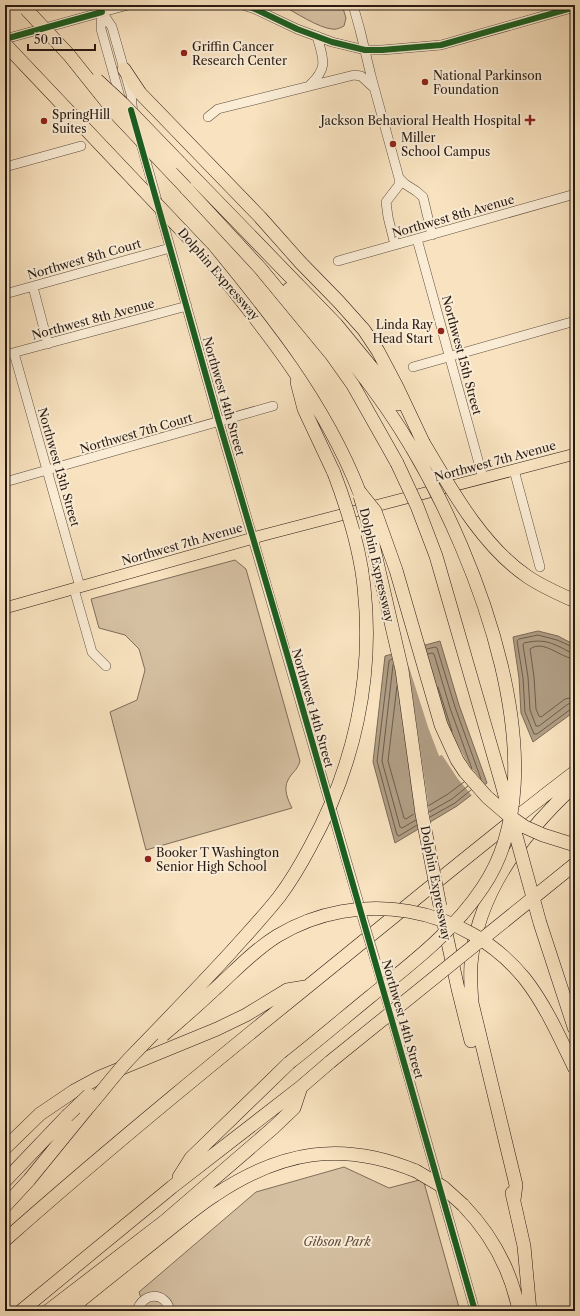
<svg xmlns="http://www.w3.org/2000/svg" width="580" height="1316" viewBox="0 0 580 1316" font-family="'Libre Caslon Text',serif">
<rect width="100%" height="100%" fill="#f8e2bf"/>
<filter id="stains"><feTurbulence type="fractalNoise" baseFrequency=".005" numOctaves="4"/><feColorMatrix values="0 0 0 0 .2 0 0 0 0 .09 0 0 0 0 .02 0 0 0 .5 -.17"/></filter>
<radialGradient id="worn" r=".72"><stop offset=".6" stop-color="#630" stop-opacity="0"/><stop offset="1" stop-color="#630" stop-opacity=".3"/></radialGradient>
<path fill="#d5c0a2" stroke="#7e6d5a" d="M282 5H342L346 18 344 26C340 28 336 30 332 29 319 28 294 12 282 5Z
M235 560 246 569 300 761C297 771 292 772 288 780 283 789 288 800 292 808L146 850 110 712 137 700 145 670 139 649 125 635 99 628 91 599Z
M344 1167 389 1188 423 1179 460 1311H145L139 1292 256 1192Z"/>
<path fill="#b19e85" stroke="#7a6957" d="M538 631 558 636 575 645V711L533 742 521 713 519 678 513 637Z
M440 641 459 705 487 783 457 806 395 843 373 762 385 656Z"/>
<path fill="#f8e2bf" d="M423 644 444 715 450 731 467 762 486 786 473 797 458 779 442 755 439 756 428 727 408 664 431 824 420 831 396 673 391 653Z"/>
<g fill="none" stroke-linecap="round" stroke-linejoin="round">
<path stroke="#6c5c4c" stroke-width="1" d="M575 648 557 640 538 635 519 639 517 641 523 678 525 712 534 734H537L571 709 575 708
M427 649 435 647 437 648 455 707 481 779
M575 653C569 653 565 649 560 647 546 640 538 640 524 643L523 645 528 677 530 710 536 726H539L568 704 575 703
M428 654 432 653 434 654 450 708 472 769
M392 659 389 661 377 761 397 835 399 836 417 825
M575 659C560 658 544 639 530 649L534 677 536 709 539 716 541 717 565 699 575 697
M393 665 382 761 400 827 402 828 416 820
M397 686 388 761 404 818 406 819 414 814
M438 687 452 731
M428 806 448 794 464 782
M429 812 452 799 468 786
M430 817 455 803 471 790"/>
<g stroke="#5c4c3e" stroke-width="10">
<path id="minor" d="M243 5 255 9 297 29 332 42 365 50H382L441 45 575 7
M353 5 360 30 371 76 399 178 405 184 416 191 423 197 432 235
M102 12 112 27 131 94 133 115
M102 12 101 29 120 97 123 101
M5 39 128 5
M310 85C329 67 323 59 317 36
M208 117 218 109 354 75 361 76 373 87
M140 140 219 422 362 914
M5 167 81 146
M417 239 483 478
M395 245 388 217 386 202 399 185V178
M338 261 575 194
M33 287 48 344
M5 294 170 248
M14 353 80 587
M5 355 187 306
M413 367 575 321
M514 470 540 567
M5 482 273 406
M74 589 92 652 106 666
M377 966 475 1311
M137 1311C142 1292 166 1291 170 1311"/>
</g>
<g stroke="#281a13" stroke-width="12">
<path id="major" d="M100 5 102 12
M5 608 264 535 575 454"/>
</g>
<g stroke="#281a13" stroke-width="14">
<path id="highway" d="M124 69 140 93 260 217 300 262 339 302 364 330 378 351 397 387 423 442
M179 162 336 324 377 374 398 404
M186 188 260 268 331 354 353 385 397 463
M204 254C264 327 324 402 359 491
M289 289C335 339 378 390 412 448
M297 382 304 409 334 473
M444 924 458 989 471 1041
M5 1148 40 1114 74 1091 100 1077 217 1029 246 1015 287 990 305 987
M179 1177 191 1158 289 1063
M5 1181 67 1116
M512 1193 524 1246 530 1311
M514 1200 516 1185 472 1003C471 990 470 977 471 964 477 892 524 832 575 785
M463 1205C492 1235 511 1270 519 1311
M5 1206 29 1180 86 1110
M5 1240C127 1132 254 1030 381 927 445 875 509 822 575 772
M21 1311 172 1187 301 1087 330 1062
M48 1311 165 1221 273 1128 294 1108 301 1087
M68 1311C98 1286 129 1262 160 1237 178 1223 196 1207 215 1195 281 1151 342 1140 416 1171"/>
</g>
<use href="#minor" stroke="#faecd5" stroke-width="9"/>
<use href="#major" stroke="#f8e2bf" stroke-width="11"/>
<use href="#highway" stroke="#f8e2bf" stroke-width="13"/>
<g stroke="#5c4c3e" stroke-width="10" stroke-linecap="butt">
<path id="minor-bridge" d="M362 916 377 966"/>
</g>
<g stroke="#281a13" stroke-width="14" stroke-linecap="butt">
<path id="highway-bridge" d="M26 9 69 55 117 115 186 188
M5 44 204 254
M97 80 124 105 179 162
M423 442C451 489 482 546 528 577 543 587 559 594 575 601
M397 463 417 506 436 556 501 781 540 923 575 1030
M359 491 375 511 396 570 441 725 457 760 465 772 487 797 508 815 525 827 543 835 575 845
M360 496 368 523 402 670 422 814 440 906
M163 1035C181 1020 198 1005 215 989 235 971 253 951 277 936 358 887 465 905 525 979 546 1006 560 1038 575 1069
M330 1062 575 864
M289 1063C317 1041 344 1018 371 996 412 963 454 931 483 887 562 771 476 556 412 448
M86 1110C101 1093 114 1075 129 1059 163 1024 197 989 231 952 247 934 264 916 279 897 291 881 301 864 310 847 354 767 374 678 364 587 360 548 348 510 334 473
M67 1116 89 1095
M416 1171 443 1187 463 1205"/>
</g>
<use href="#minor-bridge" stroke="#faecd5" stroke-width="9"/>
<use href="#highway-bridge" stroke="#f8e2bf" stroke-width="13"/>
<g stroke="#faecd5" stroke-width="8">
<path id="cycleway" d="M243 5 255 9 297 29 332 42 365 50H382L441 45 575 7
M5 39 102 12
M131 110 219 422 287 654 475 1311"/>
</g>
<use href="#cycleway" stroke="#1b5e20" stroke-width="6"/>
</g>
<g fill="#8f2418" stroke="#faecd5" stroke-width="1.5">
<circle cx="184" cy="53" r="4"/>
<circle cx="425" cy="82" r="4"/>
<path d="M528 114h4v4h4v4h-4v4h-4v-4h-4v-4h4z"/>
<circle cx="44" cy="121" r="4"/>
<circle cx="393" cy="144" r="4"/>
<circle cx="441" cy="331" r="4"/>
<circle cx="148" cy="859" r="4"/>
</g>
<g text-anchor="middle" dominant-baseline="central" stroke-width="4" stroke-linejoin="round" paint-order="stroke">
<g font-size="12" fill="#281a13" stroke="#faecd5" text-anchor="start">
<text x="192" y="46">Griffin Cancer<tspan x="192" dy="14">Research Center</tspan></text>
<text x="433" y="75">National Parkinson<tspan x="433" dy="14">Foundation</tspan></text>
<text x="52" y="114">SpringHill<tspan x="52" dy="14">Suites</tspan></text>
<text x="521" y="120" text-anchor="end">Jackson Behavioral Health Hospital</text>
<text x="401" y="137">Miller<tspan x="401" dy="14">School Campus</tspan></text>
<text x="433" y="324" text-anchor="end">Linda Ray<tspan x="433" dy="14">Head Start</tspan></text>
<text x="156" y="852">Booker T Washington<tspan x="156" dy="14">Senior High School</tspan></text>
</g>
<g font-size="12" fill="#281a13" stroke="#faecd5">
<text transform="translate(453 216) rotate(-16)">Northwest 8th Avenue</text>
<text transform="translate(84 259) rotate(-16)">Northwest 8th Court</text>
<text transform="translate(219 274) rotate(49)">Dolphin Expressway</text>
<text transform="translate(93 319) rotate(-15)">Northwest 8th Avenue</text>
<text transform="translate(462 355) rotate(75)">Northwest 15th Street</text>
<text transform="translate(224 396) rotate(74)">Northwest 14th Street</text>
<text transform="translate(136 433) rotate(-16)">Northwest 7th Court</text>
<text transform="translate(495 461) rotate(-15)">Northwest 7th Avenue</text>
<text transform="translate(59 467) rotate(74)">Northwest 13th Street</text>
<text transform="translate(182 544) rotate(-16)">Northwest 7th Avenue</text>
<text transform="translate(377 565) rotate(77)">Dolphin Expressway</text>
<text transform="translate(313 708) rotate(74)">Northwest 14th Street</text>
<text transform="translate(436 883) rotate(79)">Dolphin Expressway</text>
<text transform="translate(403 1019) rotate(74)">Northwest 14th Street</text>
</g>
<g font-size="12" font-style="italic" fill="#5c4c3e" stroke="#faecd5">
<text x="337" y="1241">Gibson Park</text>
</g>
</g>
<rect width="580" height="1316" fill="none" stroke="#f8e2bf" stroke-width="20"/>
<rect x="6" y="6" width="568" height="1304" fill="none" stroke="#281a13" stroke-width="2"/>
<rect x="10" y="10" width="560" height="1296" fill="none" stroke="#281a13"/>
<path d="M28 44v6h67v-6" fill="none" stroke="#281a13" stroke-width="2"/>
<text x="34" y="44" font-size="12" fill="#281a13" stroke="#faecd5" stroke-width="3" paint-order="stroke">50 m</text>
<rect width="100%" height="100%" filter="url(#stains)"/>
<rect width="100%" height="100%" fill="url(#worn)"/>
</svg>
